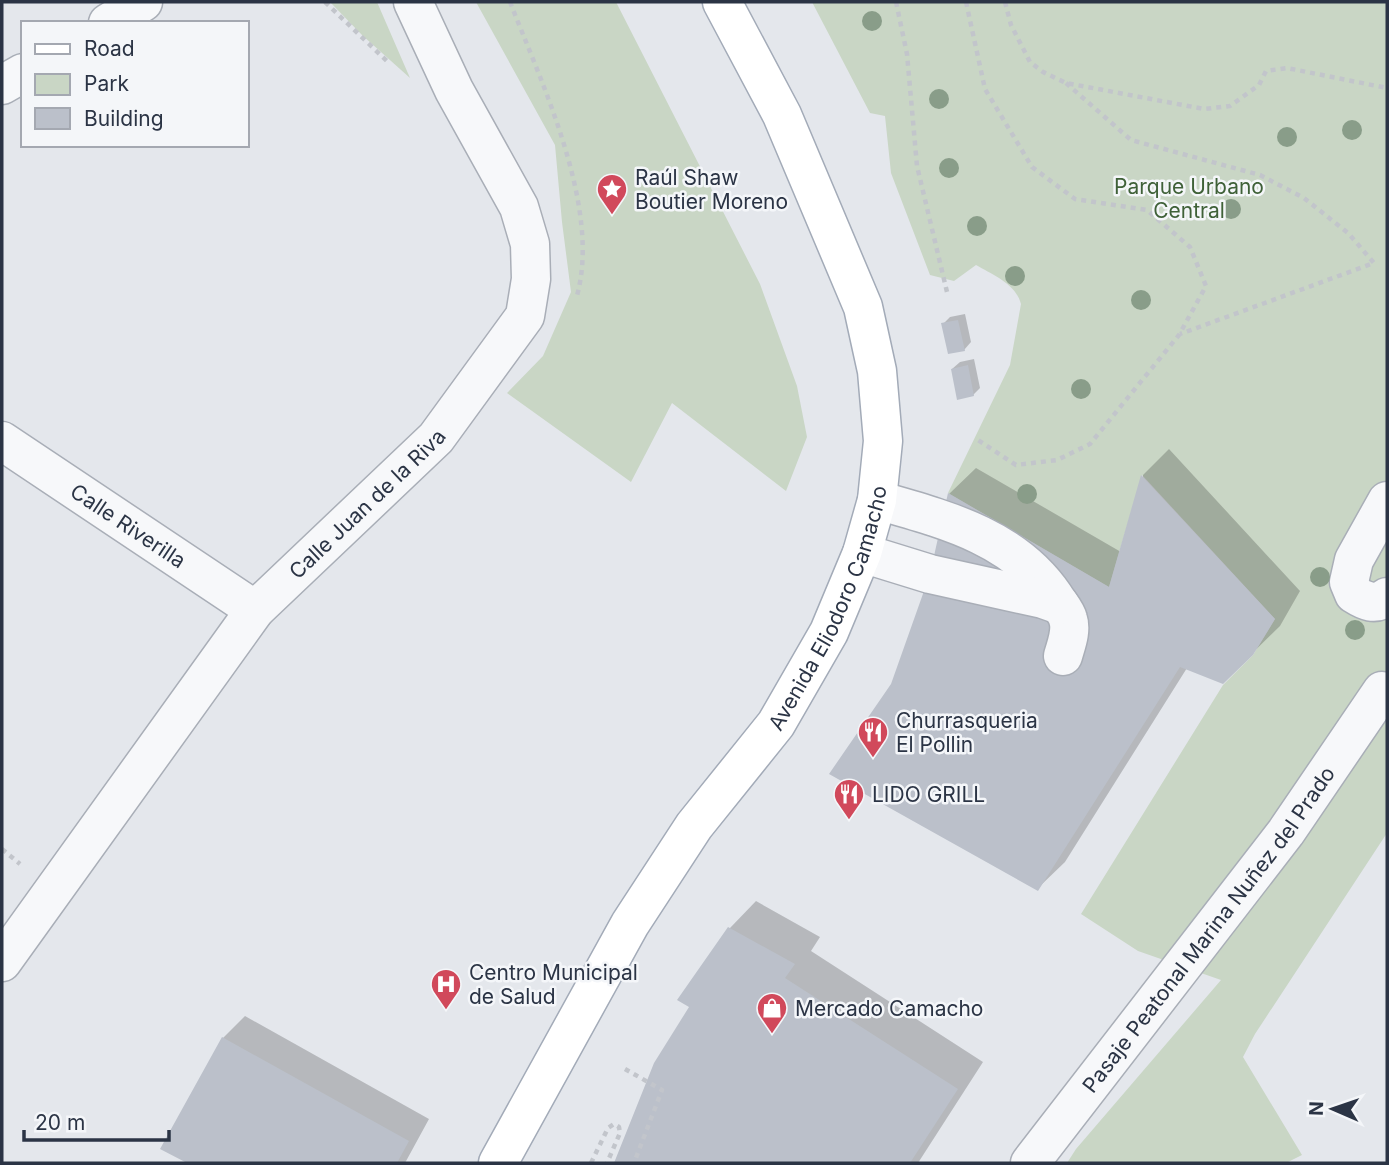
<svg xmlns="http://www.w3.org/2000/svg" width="1389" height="1165" viewBox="0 0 1389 1165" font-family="Inter,sans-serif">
<rect width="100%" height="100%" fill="#e4e7ec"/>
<path fill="#c9d6c5" d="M330 2H377L410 78 362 35Z
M476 2H616L760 284 797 386 807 437 786 491 672 403 631 482 507 393 543 356 571 292 562 222 555 145Z
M812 2H1387V833L1255 1034 1243 1057 1302 1155 1286 1163H1067L1076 1149 1221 980 1138 951 1081 914 1223 685 1253 655 1275 619 1142 475 1109 587 948 493 1010 365 1021 304C1016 284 993 275 976 265L954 281 930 275 891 173 885 116 870 113Z"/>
<path fill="#0003" d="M965 314 971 342 964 350 943 324 950 317Z
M974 359 980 388 973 395 952 369 960 362Z
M1169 449 1300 591 1280 626 1223 682 1187 668 1065 862 1038 888 893 685 931 575 949 494 976 468 1121 552 1143 475Z
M756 901 820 937 811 951 983 1062 918 1163H616L656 1063 691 1007 730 928Z
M245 1016 429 1119 405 1163H190L163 1148 223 1038Z"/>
<path fill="#bbc0ca" d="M958 320 965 351 948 354 941 323Z
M968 365 974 396 957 400 951 369Z
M1141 475 1275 619 1253 655 1223 684 1180 667 1038 891 829 774 891 684 930 574 948 493 1109 587Z
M728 927 795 964 785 978 958 1089 910 1163H614L654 1063 689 1007 677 1000Z
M222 1037 409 1141 397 1163H187L160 1149Z"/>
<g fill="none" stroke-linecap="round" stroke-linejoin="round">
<g stroke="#a9aeb7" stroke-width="41">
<g id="minor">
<path d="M108 23 143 2"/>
<path d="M2 85 23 73"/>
<path id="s1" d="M2 441 255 610"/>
<path d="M877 500C943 519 1013 536 1054 596 1058 603 1066 611 1068 619 1072 631 1066 645 1063 656"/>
<path d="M1387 501 1354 560 1349 582 1354 594C1365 601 1375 606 1387 597"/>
<path d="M862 553 930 574 1043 599 1060 605"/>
<path id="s2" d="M2 962 255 610 436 438 525 316 531 279 530 244 519 207 454 90 413 2"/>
<path id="s3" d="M1030 1163 1286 832 1382 691"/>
</g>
</g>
<g stroke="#a3abb8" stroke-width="41">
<g id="major">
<path id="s4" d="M498 1163 630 924 694 826 776 724 829 632 862 553 877 500 883 441 877 371 863 307 782 115 722 2"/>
</g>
</g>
<path stroke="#c2c5cb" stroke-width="4.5" stroke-dasharray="5 5" stroke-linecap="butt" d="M325 2 390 64
M510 2C542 84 603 211 576 299
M896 2 907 54 917 166 947 292
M966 2 985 89 1032 167 1075 199 1147 210 1190 247 1206 286 1179 335 1090 444 1057 460 1016 465 975 438
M1005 2 1011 25 1030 62 1043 72 1066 83 1204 109 1230 106 1259 85 1266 71 1287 68 1387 88
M1066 83 1131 140 1260 175 1304 198 1348 233 1374 263 1180 334
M2 849 20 864
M625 1069 662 1090 634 1163
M591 1163 608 1128 614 1124 619 1127 620 1133 607 1163"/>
<use href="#minor" stroke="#f7f8fa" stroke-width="38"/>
<use href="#major" stroke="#fff" stroke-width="38"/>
</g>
<g fill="#899d89">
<circle cx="872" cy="21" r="10"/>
<circle cx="939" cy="99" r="10"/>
<circle cx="1352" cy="130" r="10"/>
<circle cx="1287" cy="137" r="10"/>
<circle cx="949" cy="168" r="10"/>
<circle cx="1231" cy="209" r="10"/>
<circle cx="977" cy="226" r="10"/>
<circle cx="1015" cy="276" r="10"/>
<circle cx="1141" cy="300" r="10"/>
<circle cx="1081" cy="389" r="10"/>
<circle cx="1027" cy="494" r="10"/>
<circle cx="1320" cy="577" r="10"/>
<circle cx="1355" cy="630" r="10"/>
</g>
<defs>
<g id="sight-pin" transform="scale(1.575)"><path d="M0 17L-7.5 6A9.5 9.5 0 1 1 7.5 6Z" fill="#d1495b" stroke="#f4f6f9"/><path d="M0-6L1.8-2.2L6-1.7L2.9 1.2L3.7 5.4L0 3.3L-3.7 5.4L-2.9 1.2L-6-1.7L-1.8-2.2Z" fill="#fff"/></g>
<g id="restaurant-pin" transform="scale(1.575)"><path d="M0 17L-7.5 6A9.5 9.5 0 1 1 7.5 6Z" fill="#d1495b" stroke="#f4f6f9"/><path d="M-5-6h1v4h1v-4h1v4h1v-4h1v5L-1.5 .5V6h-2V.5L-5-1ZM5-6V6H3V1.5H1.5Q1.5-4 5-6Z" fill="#fff"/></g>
<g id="hospital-pin" transform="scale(1.575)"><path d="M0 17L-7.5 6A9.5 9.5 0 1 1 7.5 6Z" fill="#d1495b" stroke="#f4f6f9"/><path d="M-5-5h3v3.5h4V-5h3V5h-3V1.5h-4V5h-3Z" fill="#fff"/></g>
<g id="shop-pin" transform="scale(1.575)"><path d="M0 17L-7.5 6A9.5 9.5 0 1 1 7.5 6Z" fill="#d1495b" stroke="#f4f6f9"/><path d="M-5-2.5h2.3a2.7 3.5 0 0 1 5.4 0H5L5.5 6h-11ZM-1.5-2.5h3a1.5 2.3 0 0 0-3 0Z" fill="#fff"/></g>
</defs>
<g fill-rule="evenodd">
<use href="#sight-pin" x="612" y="189"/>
<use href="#restaurant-pin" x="873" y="732"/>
<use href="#restaurant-pin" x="849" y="794"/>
<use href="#hospital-pin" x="446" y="984"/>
<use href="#shop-pin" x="772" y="1008"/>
</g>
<g text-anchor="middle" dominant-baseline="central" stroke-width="5" stroke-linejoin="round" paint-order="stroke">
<g font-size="21" fill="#2b3445" stroke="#f4f6f9" text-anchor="start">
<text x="635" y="177">Raúl Shaw<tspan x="635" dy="24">Boutier Moreno</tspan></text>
<text x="896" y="720">Churrasqueria<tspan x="896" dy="24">El Pollin</tspan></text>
<text x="872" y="794">LIDO GRILL</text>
<text x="469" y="972">Centro Municipal<tspan x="469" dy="24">de Salud</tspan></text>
<text x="795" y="1008">Mercado Camacho</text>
</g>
<g font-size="21" fill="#3f6138" stroke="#f4f6f9">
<text x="1189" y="186">Parque Urbano<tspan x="1189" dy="24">Central</tspan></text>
</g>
<g font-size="21" fill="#2b3445" stroke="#f4f6f9">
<text stroke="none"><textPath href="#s2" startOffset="588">Calle Juan de la Riva</textPath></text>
<text stroke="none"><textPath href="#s1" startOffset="152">Calle Riverilla</textPath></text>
<text stroke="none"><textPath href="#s4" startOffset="649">Avenida Eliodoro Camacho</textPath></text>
<text stroke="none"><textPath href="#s3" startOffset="294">Pasaje Peatonal Marina Nuñez del Prado</textPath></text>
</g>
</g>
<rect width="1389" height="1165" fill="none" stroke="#2b3445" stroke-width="7"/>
<rect x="21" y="21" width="228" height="126" fill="#f4f6f9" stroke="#a4a8b1" stroke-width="2"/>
<rect x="35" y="44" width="35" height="10" fill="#ffffff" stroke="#a4a8b1" stroke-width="2"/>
<text x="84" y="56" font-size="21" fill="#2b3445">Road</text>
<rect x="35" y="74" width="35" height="21" fill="#c9d6c5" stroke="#a4a8b1" stroke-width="2"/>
<text x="84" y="91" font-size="21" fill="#2b3445">Park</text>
<rect x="35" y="108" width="35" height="21" fill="#bbc0ca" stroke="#a4a8b1" stroke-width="2"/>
<text x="84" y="126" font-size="21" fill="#2b3445">Building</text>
<g transform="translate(1333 1109) rotate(272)" stroke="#f4f6f9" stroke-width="5" paint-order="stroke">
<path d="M0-5L12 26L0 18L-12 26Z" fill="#2b3445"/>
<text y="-10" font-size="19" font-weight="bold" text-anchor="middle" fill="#2b3445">N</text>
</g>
<path d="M24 1130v10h145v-10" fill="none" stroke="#2b3445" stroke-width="3.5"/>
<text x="35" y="1130" font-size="21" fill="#2b3445" stroke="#f4f6f9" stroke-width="5" paint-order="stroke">20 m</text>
</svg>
